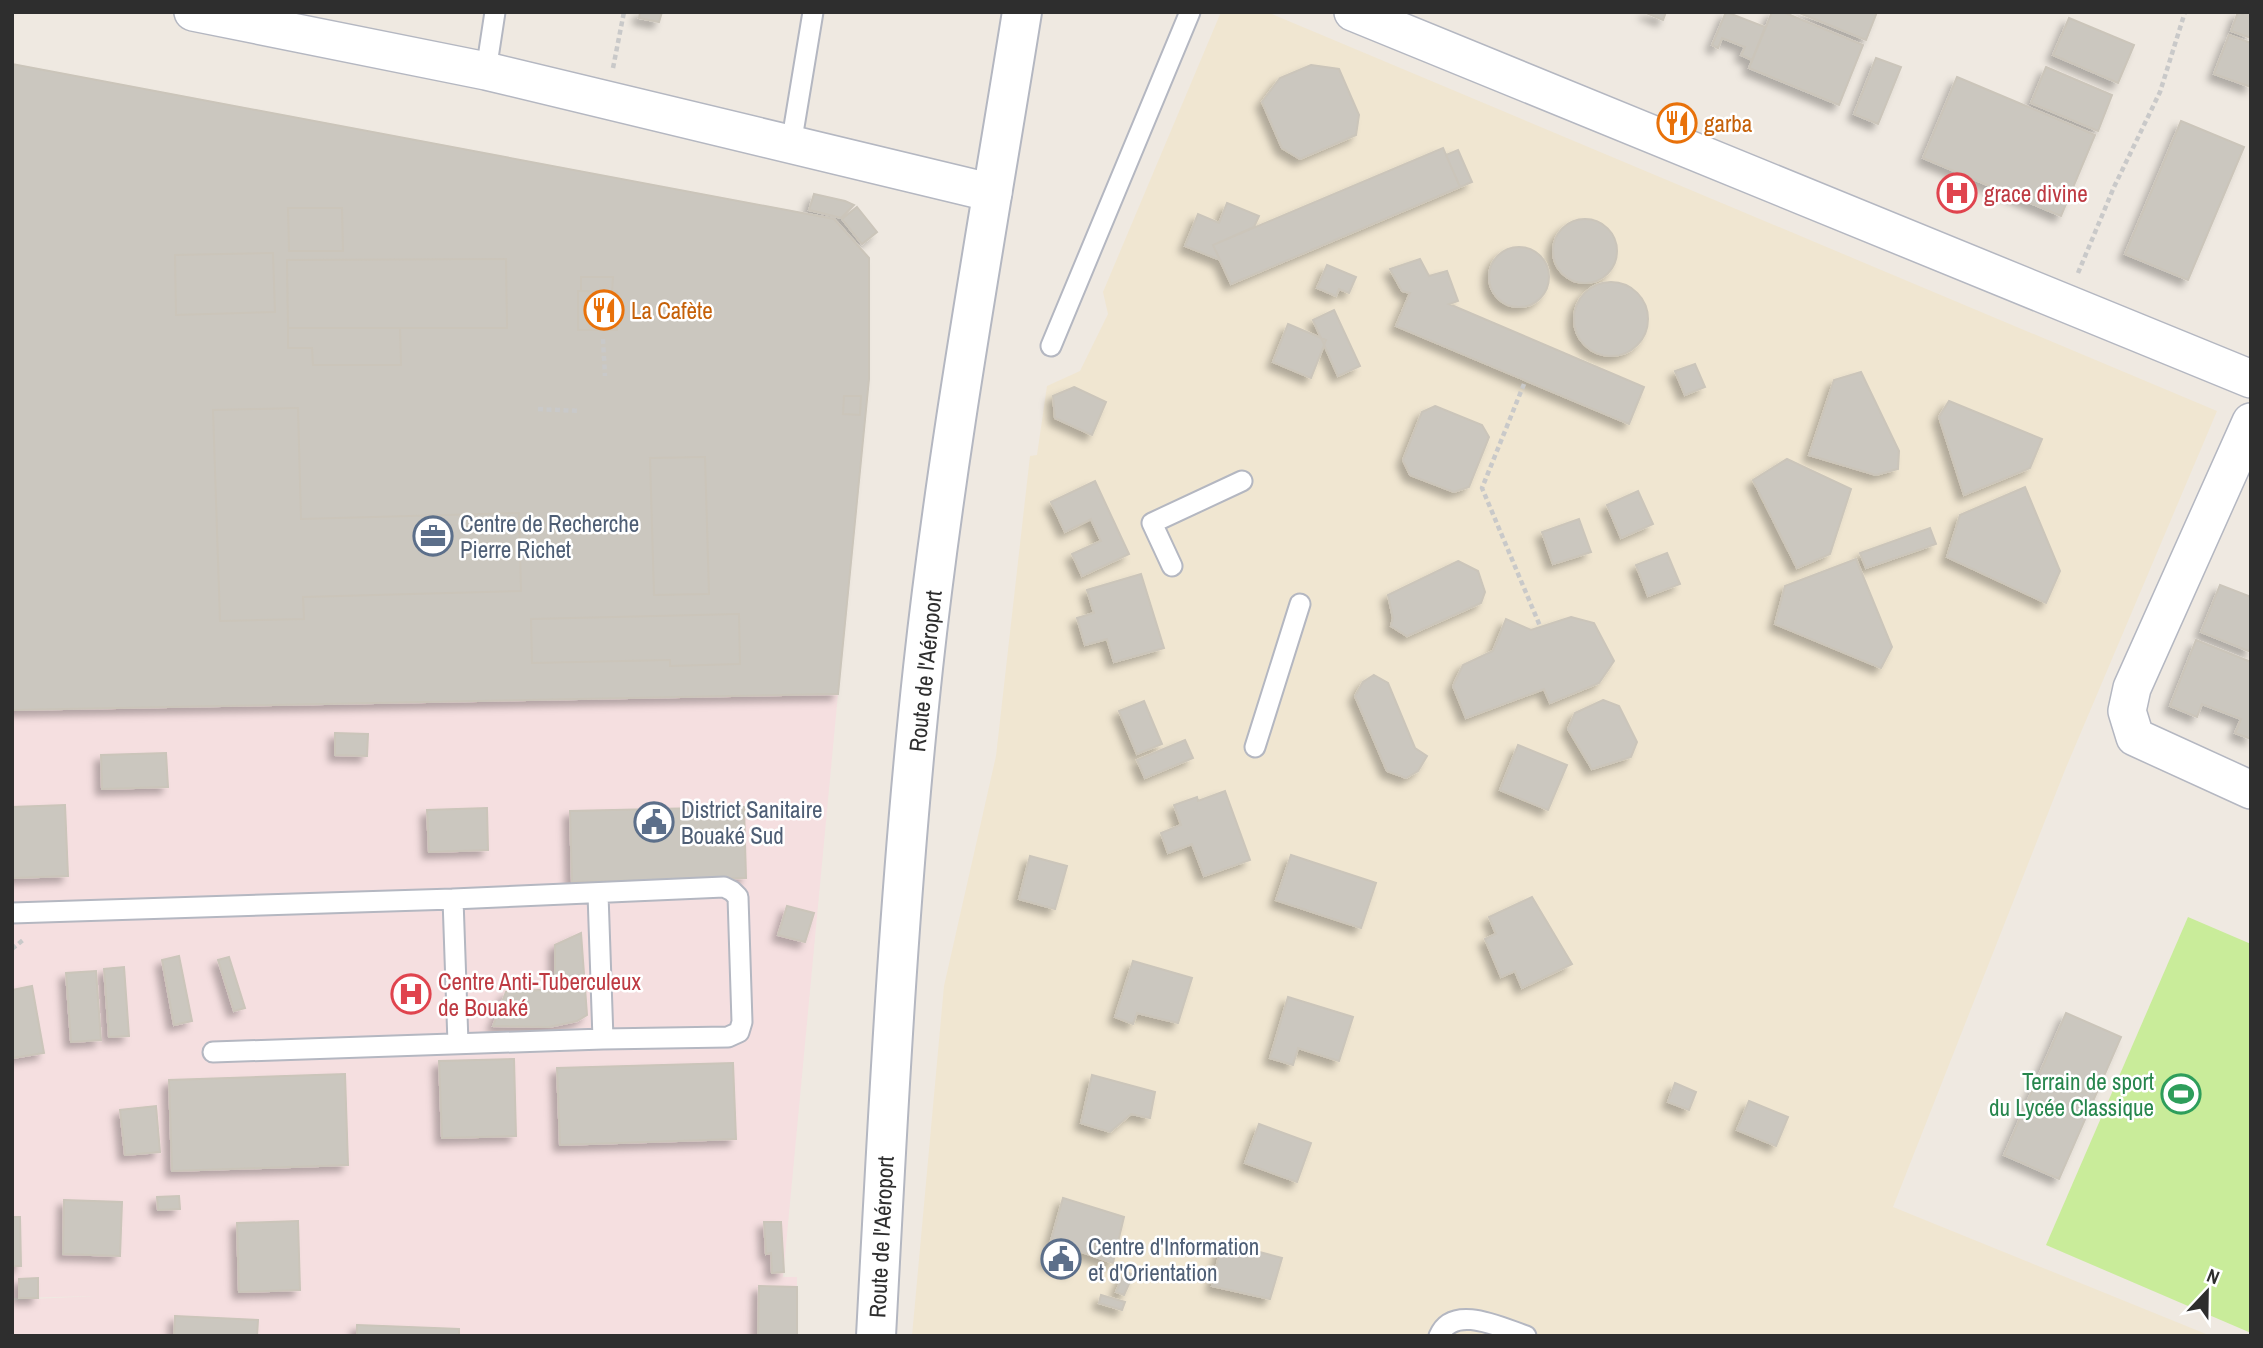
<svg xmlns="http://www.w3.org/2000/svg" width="2263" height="1348" viewBox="0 0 2263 1348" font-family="'Archivo Narrow',sans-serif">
<defs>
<filter id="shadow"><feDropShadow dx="-6" dy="6" stdDeviation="3.5" flood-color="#0004"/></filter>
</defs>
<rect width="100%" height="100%" fill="#efe9e1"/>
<path fill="#f0e6d1" d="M1221 12H1267L2217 411 2065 770 1893 1207 2211 1336H912L944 986 996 756 1030 456 1037 455 1047 386 1080 371 1108 314 1103 292Z"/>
<path fill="#f5dfe0" d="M838 694 783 1277H797V1336H12V1300L96 1296 12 1298V710Z"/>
<path fill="#c9ec9a" d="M2188 917 2251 944V1333L2046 1245Z"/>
<path fill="#cbc7bf" stroke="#cbc5ba" stroke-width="2" filter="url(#shadow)" d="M640 12H662L659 22 639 18Z
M1644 12H1666L1663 20Z
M1726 12 1765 27 1752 60 1741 55 1745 47 1722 38 1718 48 1712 45Z
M1772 12H1783L1863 45 1839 105 1749 68Z
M1797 12H1877L1866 40Z
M2238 12 2243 14 2244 12H2251V38L2231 31Z
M2069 18 2134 45 2118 83 2053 55Z
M2229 35 2251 43V87L2214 74Z
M1876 58 1901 67 1878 124 1854 114Z
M12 64 834 219 869 258V379L838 694 12 710Z
M1311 65 1339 69 1359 115 1356 135 1300 159 1282 148 1262 102 1280 78Z
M2046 67 2112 95 2098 131 2031 103Z
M1957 77 2095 135 2061 216 1923 158Z
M2181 121 2244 147 2188 280 2125 254Z
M1443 148 1460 187 1231 284 1213 245Z
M1458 150 1472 182 1460 187 1446 155Z
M814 194 845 201 854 205 841 218 809 210Z
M1227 203 1259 216 1254 227 1213 245 1220 260 1185 246 1198 214 1219 223Z
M857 207 877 232 862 244 842 219Z
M288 208H342L343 251H289Z
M1553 251a32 32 0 1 1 64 0a32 32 0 1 1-64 0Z
M1489 277a30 30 0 1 1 60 0a30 30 0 1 1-60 0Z
M273 253 275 312 176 315 175 255Z
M506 259 507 328H288L287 260Z
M1420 259 1429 276 1447 271 1458 301 1449 304 1644 387 1629 424 1396 326 1410 293 1402 291 1390 269Z
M1327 265 1356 277 1349 293 1339 289 1336 296 1317 288Z
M581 277H613L612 292 581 291Z
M1574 319a37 37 0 1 1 74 0a37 37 0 1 1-74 0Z
M578 291H617V330H578Z
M1334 310 1360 366 1338 376 1313 320Z
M1288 324 1326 340 1311 378 1273 362Z
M288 328H400L401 365H313L312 348H288Z
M1695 364 1705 387 1685 395 1675 371Z
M1861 372 1899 451 1898 469 1876 475 1809 455 1834 380Z
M1074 387 1106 402 1092 435 1055 418 1053 396Z
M844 396H861L860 415 843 414Z
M1949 401 2042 439 2030 468 1964 495 1939 417Z
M1435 406 1482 425 1489 437 1469 487 1454 492 1410 475 1403 460 1422 412Z
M298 408 301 519 519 513 521 591 303 597 304 619 220 621 213 410Z
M705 457 709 594 654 595 650 458Z
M1787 459 1851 489 1830 554 1797 568 1753 480Z
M1095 481 1129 554 1082 576 1072 554 1101 541 1091 519 1065 532 1051 502Z
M2025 487 2060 571 2046 603 1947 557 1960 515Z
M1638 491 1653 524 1621 538 1607 505Z
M1579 519 1591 552 1553 564 1542 532Z
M1930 528 1936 544 1866 568 1860 553Z
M1667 553 1680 584 1648 596 1636 565Z
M1856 559 1892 647 1881 668 1775 624 1785 586Z
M1458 561 1478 571 1485 592 1481 603 1407 636 1391 626 1393 618 1388 595Z
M1141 574 1164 648 1114 662 1107 639 1085 645 1077 618 1094 613 1087 590Z
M2220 585 2251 597V652L2201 632Z
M739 614 740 664 670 666V660L532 663 531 619Z
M1571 617 1594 623 1614 661 1599 683 1550 703 1544 689 1466 718 1453 686 1463 665 1493 651 1506 619 1531 630Z
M2196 640 2251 662V739L2235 733 2241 719 2202 704 2197 717 2170 706Z
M1374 675 1388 683 1415 748 1427 756 1418 771 1406 778 1387 771 1355 696 1363 682Z
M1603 700 1619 706 1637 742 1631 757 1592 769 1568 729 1575 713Z
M1144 701 1162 744 1137 754 1119 711Z
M335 733 368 734 367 756 335 755Z
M1185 740 1193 758 1145 778 1137 760Z
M1518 745 1567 765 1548 810 1500 790Z
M166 753 168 787 102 789 101 755Z
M1225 791 1250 860 1204 876 1192 844 1168 853 1161 833 1181 825 1174 805 1197 797 1198 801Z
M65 805 68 876 12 878V807Z
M744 807 746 878 572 882 570 811Z
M487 808 488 850 429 852 427 810Z
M1291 855 1376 883 1361 928 1276 900Z
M1030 856 1067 866 1055 909 1019 899Z
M1532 897 1572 964 1522 988 1515 971 1501 977 1485 939 1496 934 1489 917Z
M787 906 814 913 805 942 778 935Z
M581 933 587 1015 577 1021 549 1027 493 1026 506 992 555 989V945Z
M179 956 192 1021 174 1025 162 960Z
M229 957 245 1008 234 1011 218 960Z
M1133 961 1192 978 1178 1023 1137 1013 1133 1024 1115 1017Z
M124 967 129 1036 109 1037 104 969Z
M96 971 101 1040 71 1042 66 973Z
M32 986 44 1053 12 1058V990Z
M1288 997 1353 1017 1339 1061 1298 1048 1293 1065 1270 1058Z
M2066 1013 2121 1037 2059 1179 2004 1155Z
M514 1059 516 1136 442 1138 439 1061Z
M733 1063 736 1139 560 1145 557 1068Z
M345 1074 348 1165 172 1171 169 1080Z
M1092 1075 1155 1092 1150 1118 1131 1114 1110 1132 1081 1123Z
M1675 1083 1696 1092 1689 1110 1668 1102Z
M1749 1101 1788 1117 1776 1146 1737 1130Z
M156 1106 160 1152 125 1155 120 1110Z
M1259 1124 1311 1143 1297 1182 1245 1163Z
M179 1196 180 1209 158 1210 157 1197Z
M1063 1198 1124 1217 1113 1263 1079 1251 1071 1272 1045 1262Z
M64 1200 122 1202 120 1256 63 1254Z
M12 1217H20L21 1266H12Z
M298 1221 300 1290 239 1292 237 1223Z
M764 1222H781L784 1272 772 1273 771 1253 766 1254Z
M1222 1242 1282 1258 1270 1299 1212 1286Z
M1125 1271 1133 1275 1124 1295 1116 1292Z
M38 1278V1298H19V1279Z
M759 1286 797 1287V1336H758Z
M1101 1295 1125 1302 1122 1310 1099 1303Z
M175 1316 258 1320 257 1336H174Z
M357 1325 459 1329V1336H357Z"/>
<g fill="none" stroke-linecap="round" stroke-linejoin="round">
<g stroke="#b4b7c1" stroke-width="23">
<path id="lane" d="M486 71 495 12
M791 145 813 12
M1051 346 1190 12
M1172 566 1152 523 1242 481
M1255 747 1300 604
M598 894 603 1039
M453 899 458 1043
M12 913 453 899 724 887 732 891 738 897 742 1022 739 1032 728 1037 603 1039 213 1052
M1439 1336C1453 1303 1502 1328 1526 1336"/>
</g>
<g stroke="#b4b7c1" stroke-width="40">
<path id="street" d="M193 12 486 71 993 193
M1353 12 2251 379
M2251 422 2132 688 2127 711 2135 737 2251 790"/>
</g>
<g stroke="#b4b7c1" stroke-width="42">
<path id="secondary" d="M876 1336C888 1113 899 890 923 668 947 448 987 231 1022 12"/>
</g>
<path stroke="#c9c9c9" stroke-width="4.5" stroke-dasharray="5 3.5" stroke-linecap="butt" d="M613 68 624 12
M2078 273 2114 187 2160 92 2185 12
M603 339 605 376
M1524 384 1482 488 1540 626
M538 409 580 411
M12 949 23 940"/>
<use href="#lane" stroke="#fff" stroke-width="19"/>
<use href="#street" stroke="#fff" stroke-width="37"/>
<use href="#secondary" stroke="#fff" stroke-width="38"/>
</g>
<defs>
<g id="restaurant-ring" transform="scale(2.0125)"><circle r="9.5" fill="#fff" stroke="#e8710a" stroke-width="1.5"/><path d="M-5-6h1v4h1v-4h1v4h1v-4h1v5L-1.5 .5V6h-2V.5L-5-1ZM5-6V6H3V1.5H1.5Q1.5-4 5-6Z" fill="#e8710a"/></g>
<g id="hospital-ring" transform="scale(2.0125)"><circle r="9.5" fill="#fff" stroke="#e0444e" stroke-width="1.5"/><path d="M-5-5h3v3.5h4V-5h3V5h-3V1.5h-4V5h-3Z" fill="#e0444e"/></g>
<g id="office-ring" transform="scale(2.0125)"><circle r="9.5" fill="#fff" stroke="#5c6f8a" stroke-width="1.5"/><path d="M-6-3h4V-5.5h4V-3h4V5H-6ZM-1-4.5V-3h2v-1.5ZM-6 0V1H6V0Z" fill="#5c6f8a"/></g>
<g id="civic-ring" transform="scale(2.0125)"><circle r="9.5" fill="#fff" stroke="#5c6f8a" stroke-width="1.5"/><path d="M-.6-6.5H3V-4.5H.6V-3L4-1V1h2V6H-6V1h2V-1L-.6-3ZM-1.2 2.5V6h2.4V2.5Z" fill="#5c6f8a"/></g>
<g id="stadium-ring" transform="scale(2.0125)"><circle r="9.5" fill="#fff" stroke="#2e9e5b" stroke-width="1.5"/><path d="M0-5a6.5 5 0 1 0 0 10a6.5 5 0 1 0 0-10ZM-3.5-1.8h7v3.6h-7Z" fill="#2e9e5b"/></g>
</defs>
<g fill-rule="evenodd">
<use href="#restaurant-ring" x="1677" y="123"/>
<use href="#hospital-ring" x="1957" y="193"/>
<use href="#restaurant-ring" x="604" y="310"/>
<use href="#office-ring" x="433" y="536"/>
<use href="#civic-ring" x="654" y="822"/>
<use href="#hospital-ring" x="411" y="994"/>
<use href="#stadium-ring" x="2181" y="1094"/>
<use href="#civic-ring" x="1061" y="1259"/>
</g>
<g text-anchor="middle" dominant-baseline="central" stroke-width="5" stroke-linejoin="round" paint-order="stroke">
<g font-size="23" fill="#c56008" stroke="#fff" text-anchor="start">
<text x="1704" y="123">garba</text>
<text x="631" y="310">La Cafète</text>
</g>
<g font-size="23" fill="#be3a42" stroke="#fff" text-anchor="start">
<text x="1984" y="193">grace divine</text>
<text x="438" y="981">Centre Anti-Tuberculeux<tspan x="438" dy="26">de Bouaké</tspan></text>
</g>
<g font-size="23" fill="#4e5e75" stroke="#fff" text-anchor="start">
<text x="460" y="523">Centre de Recherche<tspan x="460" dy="26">Pierre Richet</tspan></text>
<text x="681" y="809">District Sanitaire<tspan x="681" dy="26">Bouaké Sud</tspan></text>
<text x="1088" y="1246">Centre d'Information<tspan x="1088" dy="26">et d'Orientation</tspan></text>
</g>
<g font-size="23" fill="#2e2e2e" stroke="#fff">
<text transform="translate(925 671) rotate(-84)">Route de l'Aéroport</text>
<text transform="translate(881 1237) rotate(-87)">Route de l'Aéroport</text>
</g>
<g font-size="23" fill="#27864d" stroke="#fff" text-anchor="end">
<text x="2154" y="1081">Terrain de sport<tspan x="2154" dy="26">du Lycée Classique</tspan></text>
</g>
</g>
<rect width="2263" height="1348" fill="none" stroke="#2e2e2e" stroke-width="28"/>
<g transform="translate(2207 1292) rotate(22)" stroke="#ffffff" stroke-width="5" paint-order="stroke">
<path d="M0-5L12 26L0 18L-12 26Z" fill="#2e2e2e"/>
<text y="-10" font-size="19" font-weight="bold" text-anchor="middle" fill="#2e2e2e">N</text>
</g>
</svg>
